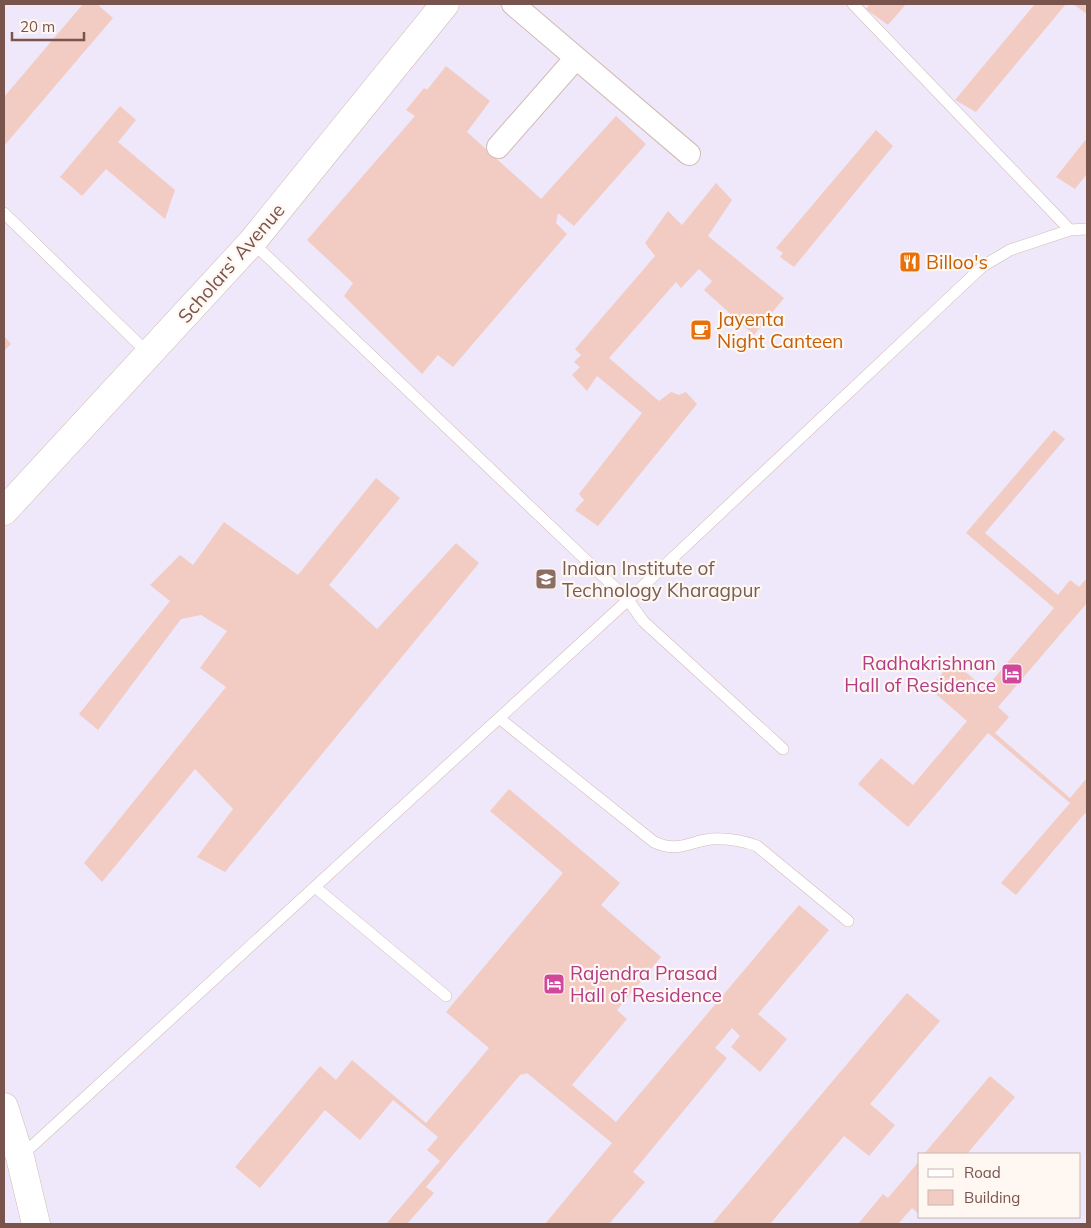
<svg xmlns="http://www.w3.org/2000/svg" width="1091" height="1228" viewBox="0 0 1091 1228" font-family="Mulish,sans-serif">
<rect width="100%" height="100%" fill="#fdf2eb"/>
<path fill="#efe7fa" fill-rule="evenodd" d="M4 4H1087V1223L1085 1224H4ZM920 1154H1080V1217H920Z"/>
<path fill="#f2ccc2" d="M83 4H97L113 18 4 146V97Z
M870 4H906L888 25 866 9Z
M1035 4H1066L976 112 955 100Z
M1073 4H1087V14Z
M446 66 490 101 467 132 541 199 616 116 646 144 574 226 558 213 556 223 567 234 453 367 438 355 422 374 344 296 353 283 307 240 415 116 406 110 424 88 427 90Z
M120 106 136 120 118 142 175 190 165 219 106 169 82 196 60 177Z
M876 130 893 146 794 267 780 257 783 253 776 248Z
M1087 138V174L1075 189 1056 177Z
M716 183 732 200 708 236 784 298 754 335 704 290 712 281 699 269 681 288 676 282 609 358 659 401 671 392 679 395 686 392 697 404 598 526 575 510 584 500 579 494 642 413 597 376 587 391 572 375 580 367 574 362 581 355 575 349 655 256 645 243 668 211 682 225Z
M4 336 11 344 4 351Z
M1054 430 1065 439 985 533 1058 595 1070 580 1079 587 1087 578V603L998 707 1009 717 995 733 1070 798 1087 778V815L1085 813 1016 895 1001 883 1070 803 988 733 908 827 858 784 881 758 913 785 967 721 929 688 953 661 985 689 1054 608 966 533Z
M376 478 400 498 329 585 377 629 456 543 479 563 225 872 197 857 233 809 195 769 102 882 84 863 226 687 200 668 227 631 201 615 181 619 98 730 79 714 170 601 150 585 180 555 193 565 224 522 298 575Z
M509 789 620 883 601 905 661 957 617 1010 627 1019 572 1085 616 1122 799 905 829 930 758 1014 787 1039 760 1072 731 1047 740 1036 732 1028 715 1048 727 1058 633 1172 645 1182 609 1224H545L612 1143 527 1073 520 1075 426 1187 434 1193 407 1224H386L440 1161 427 1150 438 1137 393 1100 360 1140 325 1110 260 1188 235 1167 320 1066 336 1080 352 1060 426 1123 489 1048 446 1012 563 873 490 811Z
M907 993 940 1021 870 1104 895 1125 869 1156 844 1136 770 1224H712Z
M990 1076 1015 1097 967 1154H924Z
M920 1160V1215L912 1208 898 1224H858L883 1194 888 1198Z"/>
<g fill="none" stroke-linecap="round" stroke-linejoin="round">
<g stroke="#d2bbb2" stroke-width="12">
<path id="service" d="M853 4 1070 230 1087 229
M4 213 149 354
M252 242 628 600 983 266 1010 250 1070 230
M499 718 654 842C678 853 688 842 711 839 728 838 741 840 757 846L848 921
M315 887 446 996
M20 1157 628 600 643 621 783 749"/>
</g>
<g stroke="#d2bbb2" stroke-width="24">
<path id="minor" d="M513 4 689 154
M498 147 576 58"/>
</g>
<g stroke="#d2bbb2" stroke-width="29">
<path id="tertiary" d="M4 511 252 242 445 4
M4 1107 20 1157 36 1224"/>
</g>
<use href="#service" stroke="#fff" stroke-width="11"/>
<use href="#minor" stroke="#fff" stroke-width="22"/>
<use href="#tertiary" stroke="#fff" stroke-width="28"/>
</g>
<defs>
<g id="restaurant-square" transform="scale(1.125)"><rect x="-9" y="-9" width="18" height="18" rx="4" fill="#e8710a" stroke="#fff7f2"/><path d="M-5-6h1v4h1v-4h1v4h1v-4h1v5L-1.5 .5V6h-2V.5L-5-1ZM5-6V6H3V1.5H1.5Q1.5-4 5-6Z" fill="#fff"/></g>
<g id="cafe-square" transform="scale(1.125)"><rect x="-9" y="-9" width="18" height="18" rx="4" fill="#e8710a" stroke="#fff7f2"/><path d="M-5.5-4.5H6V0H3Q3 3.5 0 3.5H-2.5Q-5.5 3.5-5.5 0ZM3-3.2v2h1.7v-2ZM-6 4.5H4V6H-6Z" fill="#fff"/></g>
<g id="university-square" transform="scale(1.125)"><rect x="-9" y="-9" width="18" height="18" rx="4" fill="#8d6e63" stroke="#fff7f2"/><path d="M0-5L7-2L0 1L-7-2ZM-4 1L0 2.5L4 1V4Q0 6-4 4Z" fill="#fff"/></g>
<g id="hotel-square" transform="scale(1.125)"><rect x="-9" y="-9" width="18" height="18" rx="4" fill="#d1479c" stroke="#fff7f2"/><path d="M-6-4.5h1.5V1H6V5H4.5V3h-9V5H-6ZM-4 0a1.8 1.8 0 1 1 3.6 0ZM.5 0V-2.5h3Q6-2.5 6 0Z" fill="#fff"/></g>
</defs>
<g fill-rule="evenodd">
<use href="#restaurant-square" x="910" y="262"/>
<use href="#cafe-square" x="701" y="330"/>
<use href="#university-square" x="546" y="579"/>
<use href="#hotel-square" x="1012" y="674"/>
<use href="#hotel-square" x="554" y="984"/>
</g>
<g text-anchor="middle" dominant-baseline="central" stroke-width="4.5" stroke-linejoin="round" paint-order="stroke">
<g font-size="19" fill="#c56008" stroke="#fff7f2" text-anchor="start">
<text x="926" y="262">Billoo's</text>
<text x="717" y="319">Jayenta<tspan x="717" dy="22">Night Canteen</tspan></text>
</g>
<g font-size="19" fill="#79544d" stroke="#fff7f2">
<text transform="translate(231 263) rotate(-49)">Scholars' Avenue</text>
</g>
<g font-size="19" fill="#785e54" stroke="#fff7f2" text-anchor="start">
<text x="562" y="568">Indian Institute of<tspan x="562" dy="22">Technology Kharagpur</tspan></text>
</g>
<g font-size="19" fill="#b23c85" stroke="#fff7f2" text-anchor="end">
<text x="996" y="663">Radhakrishnan<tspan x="996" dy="22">Hall of Residence</tspan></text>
<text x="570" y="973" text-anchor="start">Rajendra Prasad<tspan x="570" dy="22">Hall of Residence</tspan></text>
</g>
</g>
<rect width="1091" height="1228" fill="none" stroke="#79544d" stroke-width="10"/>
<rect x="918" y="1153" width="162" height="65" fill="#fff7f2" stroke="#c9b6b0"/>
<rect x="928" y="1169" width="25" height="8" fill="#ffffff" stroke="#c9b6b0"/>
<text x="964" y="1178" font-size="15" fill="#79544d">Road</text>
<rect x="928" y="1190" width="25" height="15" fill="#f2ccc2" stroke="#c9b6b0"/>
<text x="964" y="1203" font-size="15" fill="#79544d">Building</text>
<path d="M12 32v8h72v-8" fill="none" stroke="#79544d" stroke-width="2.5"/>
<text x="20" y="32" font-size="15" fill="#79544d" stroke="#fff7f2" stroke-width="4" paint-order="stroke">20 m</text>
</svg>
